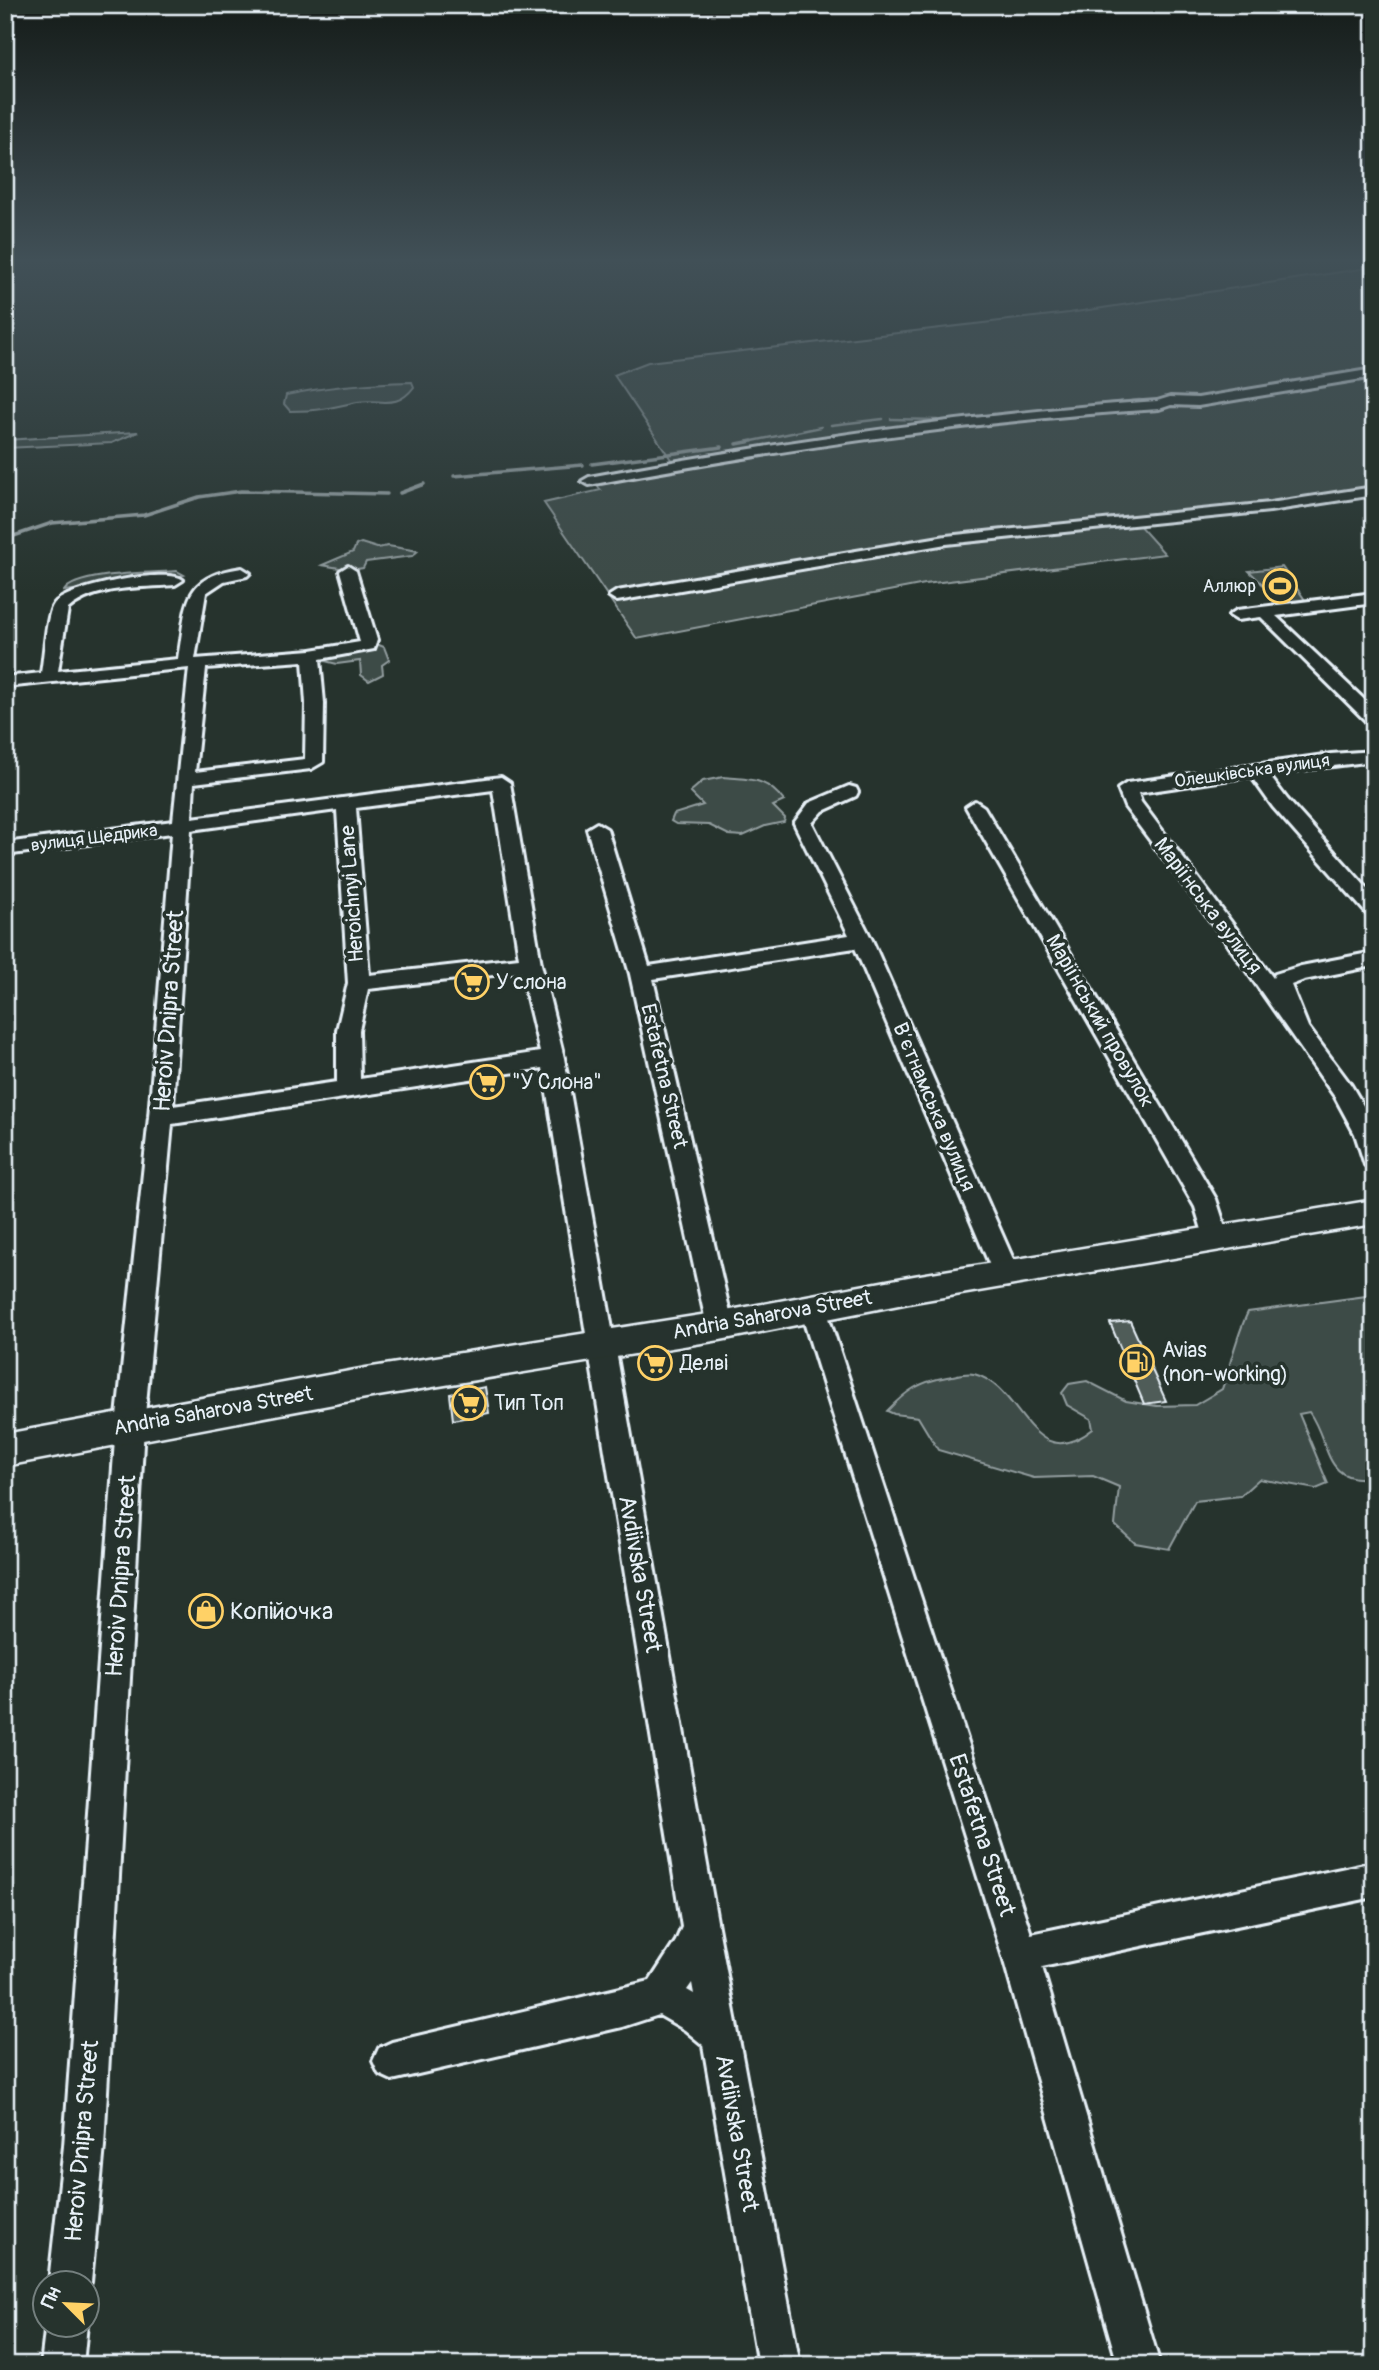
<svg xmlns="http://www.w3.org/2000/svg" width="1379" height="2370" viewBox="0 0 1379 2370" font-family="Pangolin,sans-serif">
<rect width="100%" height="100%" fill="#26332d"/>
<filter id="ink" filterUnits="userSpaceOnUse"><feTurbulence type="fractalNoise" baseFrequency=".0143" numOctaves="2"/><feDisplacementMap in="SourceGraphic" scale="14" xChannelSelector="R" yChannelSelector="G"/><feConvolveMatrix kernelMatrix="1 2 1 2 8 2 1 2 1" color-interpolation-filters="sRGB"/></filter>
<g filter="url(#ink)">
<path fill="#3e4b47" stroke="#939ea0" stroke-width="2" d="M1374 267V492L1138 524 1165 554 925 584 637 639 544 503 601 490 589 478 672 461 614 375 648 362 1069 313Z
M412 382 414 387C396 411 380 398 357 402 331 408 318 411 290 411L284 404 286 395C328 386 369 383 412 382Z
M138 432 112 443 5 448V440Z
M361 543 377 548 388 546 418 551 412 556 366 562 363 568 351 570 322 565 353 552 356 545Z
M1282 567 1305 600 1282 603 1249 571Z
M177 571 184 575 170 579 64 591C75 572 153 573 177 571Z
M379 645 384 647 389 660 382 665 383 674 369 681 361 675 360 661 337 664 317 659Z
M723 777C751 780 766 777 784 801L773 806 785 818 784 822 765 826 743 836 729 835 709 825 676 824 671 821 674 814 703 805 690 792 703 781Z
M1374 1295V1477C1323 1486 1331 1443 1309 1412L1299 1414 1328 1484 1316 1489 1259 1479 1240 1496 1195 1501 1169 1549 1135 1543 1115 1525 1119 1487 1093 1476 1034 1478 938 1450 918 1417 894 1414 887 1411C907 1390 919 1382 947 1377 955 1376 966 1372 974 1374 1023 1386 1031 1478 1093 1429L1091 1419 1067 1405 1062 1393 1069 1384 1087 1381 1126 1401 1157 1406 1195 1405 1222 1389C1231 1363 1236 1337 1248 1312Z"/>
<g fill="none" stroke-linecap="round" stroke-linejoin="round">
<path stroke="#98a3a5" stroke-width="2.5" d="M1255 397 1288 391
M1231 400 1252 398
M891 419 937 420
M946 420 1139 400 1158 402
M831 425 883 419
M743 443 821 427"/>
<path stroke="#98a3a5" stroke-width="3.5" d="M737 444 752 441
M592 464 722 447
M454 476 583 465
M400 493 424 484
M5 539 52 523 144 515 199 497 241 491 387 494"/>
</g>
<path fill="#505c59" stroke="#e8f1f8" stroke-width="2" d="M496 1078 499 1090 479 1093 476 1081Z
M1130 1321 1166 1401 1144 1404 1110 1323Z
M485 1387 489 1413 453 1420 450 1394Z"/>
<g fill="none" stroke-linecap="round" stroke-linejoin="round">
<g stroke="#e8f1f8" stroke-width="6">
<path id="minor" d="M1374 369V377L1198 406 1171 405 1159 409C967 421 778 450 589 485L582 481 589 477C777 442 966 414 1157 401L1170 397 1198 398Z
M1374 487V495L1270 511 946 544 617 601 609 596 617 591 946 536 1270 503Z
M348 566 356 571 377 640 374 649 320 659 324 703 323 762 311 769 194 783 192 818 501 777 510 783 541 964 564 1058 718 1927 800 2365H758L703 2045 685 2030 659 2015 622 2027 392 2080 379 2074 373 2061 379 2048 392 2042 650 1981 676 1941 682 1927 543 1068 172 1124 144 1426 104 2146 91 2282 88 2289V2282H49L64 2146 116 1426 149 1117 172 833 5 855V843L173 821 189 668 5 687V677L41 673C44 658 46 614 54 604 68 586 169 567 183 580L175 585C141 588 95 585 68 609L58 671 178 659C188 606 179 577 242 568L250 573 247 576 224 581 206 593 195 659 311 650 360 642 340 571ZM303 661 306 703 305 759 195 772 206 668ZM493 790 519 958 369 975 356 808ZM337 810 348 983 337 1030V1082L173 1106 191 830ZM521 972 540 1052 360 1079 359 1030 368 989ZM692 1983 694 1994 687 1990Z
M1374 593V603L1276 616 1374 709V724L1368 723 1261 617 1237 620 1229 615 1237 610Z
M1374 751V761L1268 774 1287 799 1374 896V915L1367 914 1273 807 1251 776 1138 793 1141 802 1273 978 1275 974 1301 966 1374 952V966L1304 980 1291 985 1308 1027 1351 1085 1374 1124V1167L1365 1165 1355 1134 1335 1097 1227 943 1125 807 1118 789 1127 783 1331 754Z
M849 786 856 788 858 792 856 796 823 811 812 823 872 940 1020 1275 1016 1283 1007 1286 998 1283 994 1275 855 948 653 979 733 1326 729 1334 720 1337 711 1334 707 1326 630 974 587 829 597 823 607 829 649 966 849 935 794 823 809 803Z
M975 801 984 807 1216 1199 1229 1239 1225 1246 1216 1249 1207 1246 1195 1207 966 807Z
M813 1298 822 1301 826 1309 1031 1934 1374 1862V1897L1042 1967 1160 2365H1118L1002 1954 800 1309 804 1301Z
M46 2323 87 2324 83 2365H41Z"/>
</g>
<g stroke="#e8f1f8" stroke-width="5">
<path id="major" d="M1374 1200V1224L914 1302 720 1340 366 1398 5 1466V1434L366 1368 720 1312 914 1276Z"/>
</g>
<use href="#minor" fill="#26332d" fill-rule="evenodd"/>
<use href="#major" fill="#26332d" fill-rule="evenodd"/>
</g>
</g>
<linearGradient id="sky" x2="0" y2="1"><stop stop-color="#151c19"/><stop offset="0.44" stop-color="#415057"/><stop offset="1" stop-color="#415057" stop-opacity="0"/></linearGradient>
<rect width="1379" height="592" fill="url(#sky)"/>
<defs>
<g id="stadium-ring" transform="scale(1.75)"><circle r="9.5" fill="#26332d" stroke="#ffd166" stroke-width="1.5"/><path d="M0-5a6.5 5 0 1 0 0 10a6.5 5 0 1 0 0-10ZM-3.5-1.8h7v3.6h-7Z" fill="#ffd166"/></g>
<g id="supermarket-ring" transform="scale(1.75)"><circle r="9.5" fill="#26332d" stroke="#ffd166" stroke-width="1.5"/><path d="M-6-5.5h2.5l.6 2H6L4.5 2H-2.5L-4.4-4H-6ZM-1.5 3.2a1.3 1.3 0 1 0 .1 0ZM3 3.2a1.3 1.3 0 1 0 .1 0Z" fill="#ffd166"/></g>
<g id="fuel-ring" transform="scale(1.75)"><circle r="9.5" fill="#26332d" stroke="#ffd166" stroke-width="1.5"/><path d="M-5.5-6h7V0h2V4h1.3V-2.5L3-4.5l.8-.8L6-3V5H2.5V1h-1V6h-7ZM-4.2-4.7v3.2H.2V-4.7Z" fill="#ffd166"/></g>
<g id="shop-ring" transform="scale(1.75)"><circle r="9.5" fill="#26332d" stroke="#ffd166" stroke-width="1.5"/><path d="M-5-2.5h2.3a2.7 3.5 0 0 1 5.4 0H5L5.5 6h-11ZM-1.5-2.5h3a1.5 2.3 0 0 0-3 0Z" fill="#ffd166"/></g>
</defs>
<g fill-rule="evenodd">
<use href="#stadium-ring" x="1280" y="586"/>
<use href="#supermarket-ring" x="472" y="982"/>
<use href="#supermarket-ring" x="487" y="1082"/>
<use href="#fuel-ring" x="1137" y="1362"/>
<use href="#supermarket-ring" x="655" y="1363"/>
<use href="#supermarket-ring" x="469" y="1403"/>
<use href="#shop-ring" x="206" y="1611"/>
</g>
<g text-anchor="middle" dominant-baseline="central" stroke-width="7" stroke-linejoin="round" paint-order="stroke">
<g font-size="18" fill="#e8f1f8" stroke="#26332d" text-anchor="end">
<text x="1256" y="586">Аллюр</text>
</g>
<g font-size="18" fill="#e8f1f8" stroke="#26332d">
<text transform="translate(1252 771) rotate(-8)">Олешківська вулиця</text>
<text transform="translate(94 838) rotate(-7)">вулиця Щедрика</text>
</g>
<g font-size="21" fill="#e8f1f8" stroke="#26332d">
<text transform="translate(352 894) rotate(-94)">Heroichnyi Lane</text>
<text transform="translate(1208 906) rotate(53)">Маріїнська вулиця</text>
<text transform="translate(1100 1021) rotate(60)">Маріїнський провулок</text>
<text transform="translate(664 1076) rotate(77)">Estafetna Street</text>
<text transform="translate(934 1107) rotate(67)">Вʼєтнамська вулиця</text>
<text transform="translate(772 1315) rotate(-10)">Andria Saharova Street</text>
<text transform="translate(213 1411) rotate(-10)">Andria Saharova Street</text>
</g>
<g font-size="21" fill="#e8f1f8" stroke="#26332d" text-anchor="start">
<text x="496" y="982">У слона</text>
<text x="512" y="1082">"У Слона"</text>
<text x="1162" y="1350">Avias<tspan x="1162" dy="24">(non-working)</tspan></text>
<text x="680" y="1363">Делві</text>
<text x="494" y="1403">Тип Топ</text>
</g>
<g font-size="24" fill="#e8f1f8" stroke="#26332d">
<text transform="translate(169 1011) rotate(-86)">Heroiv Dnipra Street</text>
<text transform="translate(640 1574) rotate(80)">Avdiivska Street</text>
<text transform="translate(121 1576) rotate(-86)">Heroiv Dnipra Street</text>
<text transform="translate(982 1835) rotate(72)">Estafetna Street</text>
<text transform="translate(737 2133) rotate(80)">Avdiivska Street</text>
<text transform="translate(82 2141) rotate(-85)">Heroiv Dnipra Street</text>
</g>
<g font-size="24" fill="#e8f1f8" stroke="#26332d" text-anchor="start">
<text x="230" y="1611">Копійочка</text>
</g>
</g>
<rect width="1379" height="2370" fill="none" stroke="#26332d" stroke-width="28"/>
<rect x="14" y="14" width="1351" height="2342" fill="none" stroke="#e8f1f8" stroke-width="2.5" filter="url(#ink)"/>
<g transform="translate(66 2304) rotate(294)"><circle r="33" fill="#26332d" stroke="#747f7e" stroke-width="2"/>
<path d="M0-5L12 26L0 18L-12 26Z" fill="#ffd166"/>
<text y="-10" font-size="19" font-weight="bold" text-anchor="middle" fill="#e8f1f8">Пн</text>
</g>
</svg>
